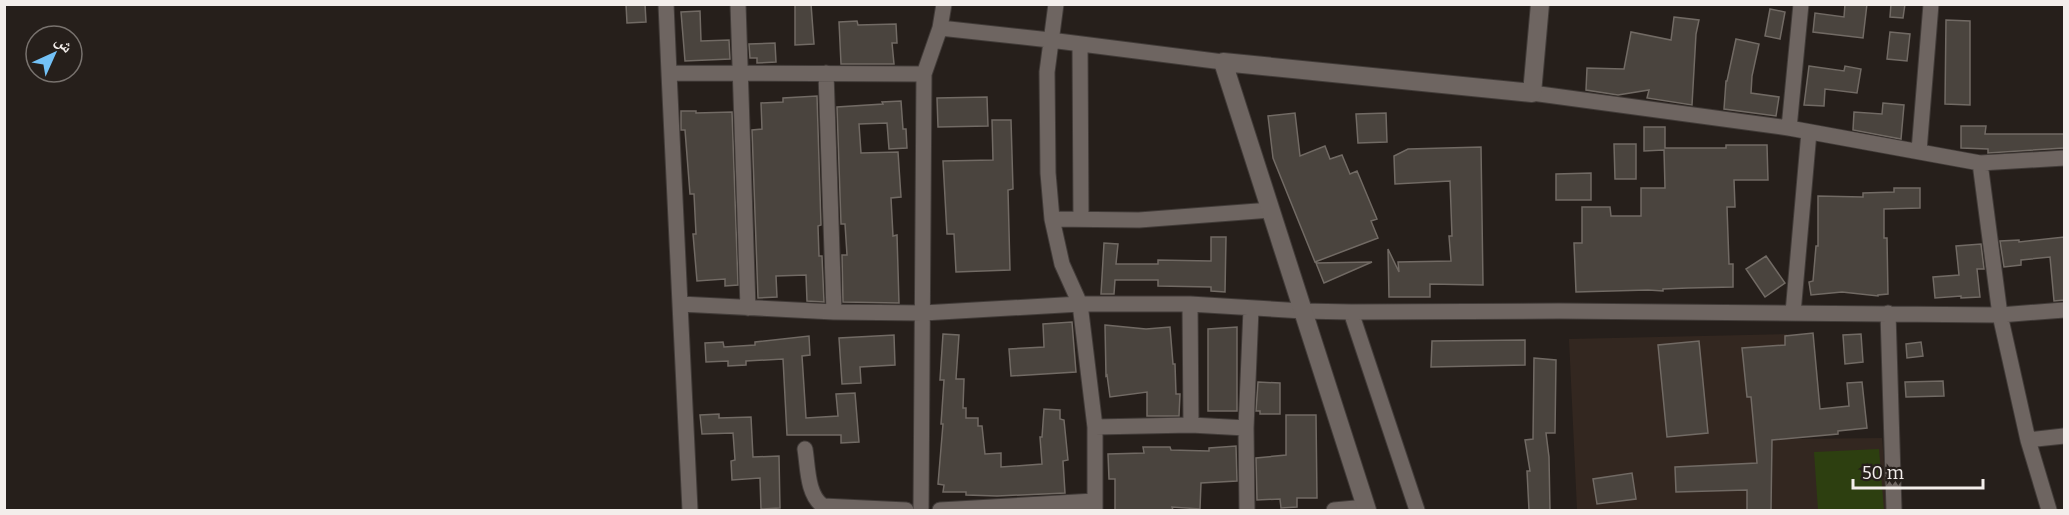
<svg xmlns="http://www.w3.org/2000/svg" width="2069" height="515" viewBox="0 0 2069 515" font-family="Bitter,'Noto Naskh Arabic',serif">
<rect width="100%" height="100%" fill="#261f1b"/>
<path fill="#332720" d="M1787 334 1791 439 1882 438 1888 510H1577L1569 339Z"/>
<path fill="#2d3f10" d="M1879 449 1884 510H1818L1814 452Z"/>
<path fill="#4a443e" stroke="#716a64" stroke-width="1.5" d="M626 4H645L646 22 627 23Z
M795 4H811L814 44 795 45Z
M1845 4H1867L1863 38 1813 32 1815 13 1844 17Z
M1891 4H1905L1903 18 1890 17Z
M1770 9 1785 12 1780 39 1765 36Z
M700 11 701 41 729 40 730 59 685 61 681 12Z
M1674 17 1699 20 1696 34 1692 105 1647 98 1649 90 1618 95 1586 90 1587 68 1624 69 1631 32 1671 40Z
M1946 20 1970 21V105L1945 104Z
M857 21 858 25 896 24 897 43H892L894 64H841L839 22Z
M1890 32 1910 34 1907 61 1887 59Z
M1736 39 1759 44 1752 76 1751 93 1779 97 1776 116 1724 109 1726 81H1727Z
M775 43 776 62 757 63V58H750L749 44Z
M1809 66 1844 71 1845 66 1861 69 1857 93 1825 89 1824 106 1804 105Z
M817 96 821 225 818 226 819 256H822L824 302 807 301 806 275 776 276 777 297 758 298 752 130 762 129 761 103 783 102V98Z
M987 97 988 126 938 127 937 98Z
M901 101 903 129H906L907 148 889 149 887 123 859 124 861 153 898 152 901 197 891 198 893 236 897 235 899 303 843 302 842 255H847L845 224H841L837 107 883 104 882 102Z
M1883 103 1904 105 1901 139 1853 130 1854 112 1882 114Z
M681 111H696V113L732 112 738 285 725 286V279L697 281 693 234H696L694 194H690L685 130H681Z
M1295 113 1300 156 1325 146 1330 159 1342 155 1350 174 1357 171 1377 219 1371 221 1378 238 1315 262 1273 158 1268 116Z
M1386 113 1387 142 1358 143 1356 114Z
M992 120H1011L1013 189 1008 190 1010 270 956 272 954 234H947L943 161 993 160Z
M1961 126H1986L1985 134H2064V148L1988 153V149L1961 148Z
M1644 127H1665V148H1726V145H1767L1768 180H1734L1735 207H1727L1729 264H1733V287L1688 288 1663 289V291L1648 290 1576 292 1574 243H1582V207H1610L1611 216H1641V188H1665L1664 150 1644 151Z
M1614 144H1636V179H1615Z
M1481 147 1483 285 1430 284V297H1389L1388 249 1399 272 1398 262 1451 261 1449 236H1452L1450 181 1395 184 1394 156 1408 149Z
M1591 173V200H1556V174Z
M1894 188H1920V208L1884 209V238H1887L1888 294 1878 295V296L1842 292 1811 295 1809 282 1813 281 1816 246H1818V196L1863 197V193L1894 192Z
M1211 237H1226L1225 292 1211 291V287L1158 286V280H1115L1114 294H1101L1104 243 1118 244 1116 264H1158V260L1211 261Z
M2064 237V300L2054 301 2050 257 2021 260V265L2004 267 2000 241 2019 240V242Z
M1981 244 1984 269H1977L1980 297 1961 298V296L1935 298 1933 277 1959 275 1956 246Z
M1766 256 1785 283 1765 297 1746 269Z
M1372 262 1324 283 1316 263Z
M1072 322 1076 372 1011 376 1009 349 1044 347 1043 324Z
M1105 325 1146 329 1170 327 1173 364H1175L1176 394H1180L1179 416H1147V392L1110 397 1107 375 1106 376Z
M1237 327V411H1208V329Z
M1813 333 1820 409 1849 406 1847 383 1862 382 1867 428 1838 431V434L1772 440 1771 510H1747V490L1676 492 1675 467 1757 463 1751 397H1747L1742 348 1785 345V336Z
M943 334 959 335 956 379H964L963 408H966V418H978V426H982L985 454 1001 453V467L1042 464 1040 437H1042L1044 409 1060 410V419L1064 420 1068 460 1063 461 1065 493 997 496 966 495V492H943L944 485 938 484 943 424H941L944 380H940Z
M1861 334 1863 362 1845 364 1843 335Z
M894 335 895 365 860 367 861 383 842 384 839 338Z
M809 336 810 355 802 356 806 418 838 416 836 394 855 393 859 442 841 443V435H787L783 359 746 361V365L728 366V361L706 362 705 343 723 342 724 347 755 345V342Z
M1525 340V365L1431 367 1432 341Z
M1699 341 1708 433 1667 437 1658 345Z
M1921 342 1923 356 1907 358 1906 344Z
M1534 358 1556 360 1555 433H1546L1549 457 1550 510H1529L1527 471H1530L1525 440 1533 439Z
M1943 381 1944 396 1906 397 1905 382Z
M1258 382 1280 383V414H1260V411H1256Z
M719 414V418L751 417 753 457 779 456 780 508 761 509 760 478 732 480 731 461 735 460 733 433 702 434 700 415Z
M1286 415H1316L1317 498H1297V507L1281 508 1280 499 1257 500 1256 458 1286 455Z
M1236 446 1237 481 1201 483 1200 509 1172 507 1173 510H1115V479H1109L1108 454 1144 453 1143 447H1170L1171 450 1209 451V448Z
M1632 473 1636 499 1597 504 1593 479Z"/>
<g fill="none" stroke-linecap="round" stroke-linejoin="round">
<g stroke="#413b38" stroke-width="17">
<path id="minor" d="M666 4 669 73
M738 4 748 308
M1056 4 1047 72 1048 173 1052 219 1062 264 1080 304 1095 427V510
M940 28 944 4
M1080 44 1081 219
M826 73 834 312
M924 74 940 28 1050 40 1223 62
M1532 93 1789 128 1801 4
M1789 128 1980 163
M1919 151 1931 4
M1052 219 1139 220 1271 210
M680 304 669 73 924 74 921 510
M1190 304 1191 425
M1351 312 1417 510
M1793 313 1809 132
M1888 313 1894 510
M1095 427 1191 425 1246 428
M2028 440 2064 436
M805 449C808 467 807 495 823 506L906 510
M690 510 680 304 834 312 923 313 1080 304H1190L1303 311 1351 312 1559 311 2000 315 2064 310
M940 510 1094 501
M1247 510 1246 428 1251 309
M1334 510 1366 507
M2049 510 2028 440 2000 315 1980 163 2064 158"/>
</g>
<g stroke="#413b38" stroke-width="20">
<path id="tertiary" d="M1367 510 1223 62 1532 93 1540 4"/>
</g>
<use href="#minor" stroke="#6e6561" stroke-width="15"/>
<use href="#tertiary" stroke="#6e6561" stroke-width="18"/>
</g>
<rect width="2069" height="515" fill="none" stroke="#f3eeeb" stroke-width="12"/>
<g transform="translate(54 54) rotate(45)"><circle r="28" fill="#261f1b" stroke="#78726e" stroke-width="1.5"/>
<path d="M0-4.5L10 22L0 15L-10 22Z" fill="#73c1f6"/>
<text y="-9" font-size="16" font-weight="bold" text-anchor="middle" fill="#f3eeeb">ش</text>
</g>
<path d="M1853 479v9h130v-9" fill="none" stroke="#f3eeeb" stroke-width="3"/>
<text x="1862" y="479" font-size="18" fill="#f3eeeb" stroke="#261f1b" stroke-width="4.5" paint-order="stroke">50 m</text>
</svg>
